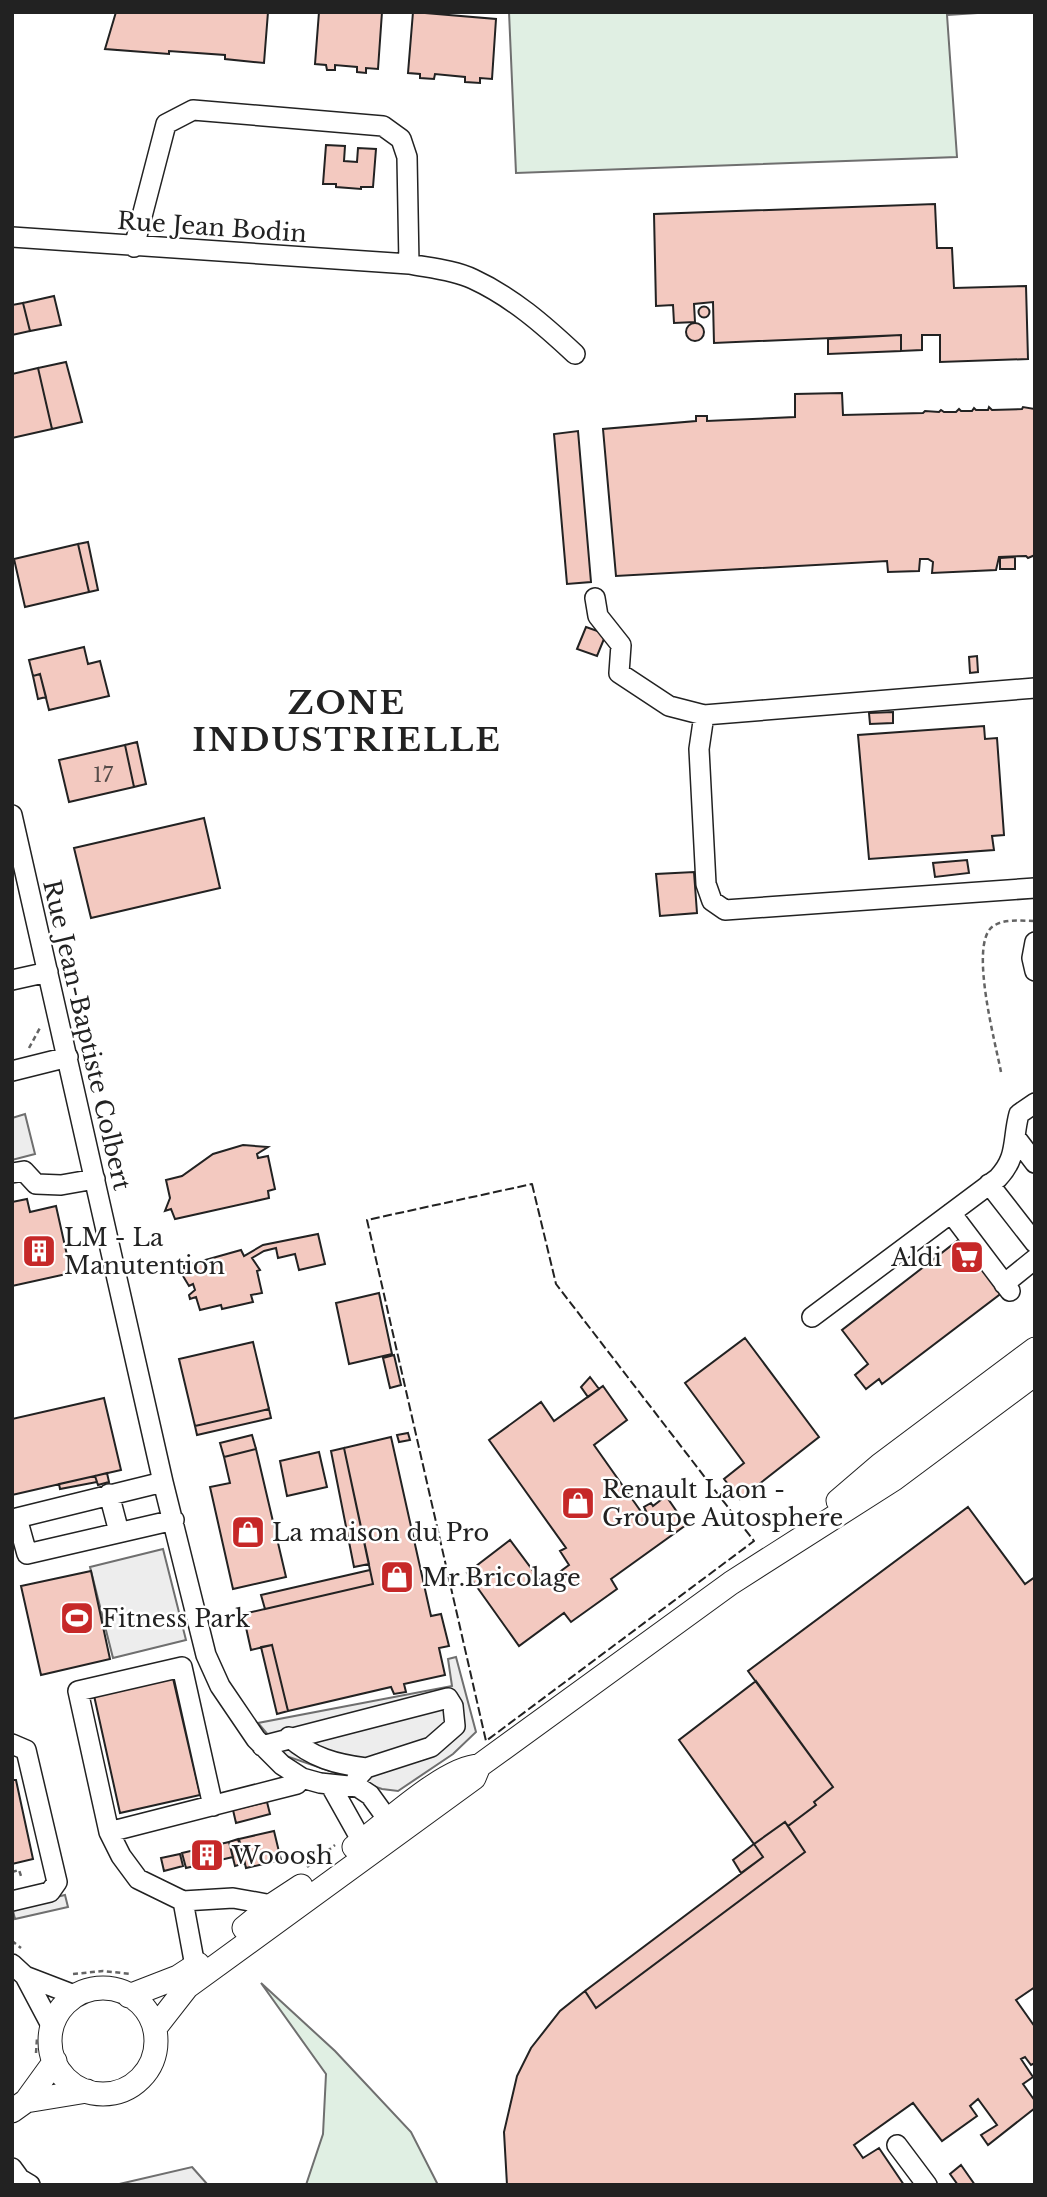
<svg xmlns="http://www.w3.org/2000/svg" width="1047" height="2197" viewBox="0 0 1047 2197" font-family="'Libre Baskerville',serif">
<rect width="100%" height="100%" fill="#fff"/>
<path fill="#e0efe3" stroke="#6f6f6f" stroke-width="2" d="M509 12H993L947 15 957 157 516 173Z
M261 1983 335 2051 411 2132 438 2185H306L323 2134 326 2074Z"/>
<path fill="#ededed" stroke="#6f6f6f" stroke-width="2" d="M25 1114 35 1154 12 1160V1118Z
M163 1549 186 1640 113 1658 90 1567Z
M456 1657 476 1732 453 1754 398 1791 382 1789 286 1756 258 1723 452 1686 448 1659Z
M65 1895 68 1907 15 1919 12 1907Z
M192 2167 208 2185H115Z"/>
<path fill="#f3c9c0" stroke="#222" stroke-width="2" d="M116 12H268L264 63 225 59V55L169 51V54L105 49Z
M319 12H382L378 69 366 68V73L357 72V67L335 65V70H327L326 65 315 64Z
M413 12 496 19 492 79 480 78V83L465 82V77L435 74 434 79 420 78V74L408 73Z
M326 145 345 146 344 161 357 162 358 148 376 149 373 187H361V189L336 187V184H323Z
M935 204 937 248H952L954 288 1026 286 1028 359 940 362V335H922V350L901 351V335L714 343 713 302 694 304 695 322 674 323 673 305 656 306 654 214Z
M54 296 61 325 30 331 23 303Z
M23 303 30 331 12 335V305Z
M698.5 312a5.5 5.5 0 1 1 11 0a5.5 5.5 0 1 1-11 0Z
M686 332a9 9 0 1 1 18 0a9 9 0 1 1-18 0Z
M901 335V351L828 354V339Z
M66 362 82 422 52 429 38 368Z
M38 368 52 429 12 438V374Z
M842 393 843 415 923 413 925 411 939 412 941 410 944 412H956L959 409 961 411H972L974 408 976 410H988L989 407 992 410 1022 409 1023 407 1035 409V555L1028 558 1026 556 999 557 996 570 932 573 933 562 928 559H920L919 571 888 572 887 561 616 576 603 429 696 421V416H707V421L795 417V394Z
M578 431 591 582 567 584 554 434Z
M88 542 98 590 89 592 78 544Z
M78 544 89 592 25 607 14 559Z
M1015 557V569H1000V558Z
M586 627 606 634 597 656 577 649Z
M84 647 88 664 100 661 109 696 49 710 40 674 33 676 29 660Z
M977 656 978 672 970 673 969 657Z
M40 674 46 697 38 699 33 676Z
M893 712V723L870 724 869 713Z
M984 726 985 739 997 738 1004 835 992 836 994 850 869 859 858 735Z
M137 742 146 784 134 787 125 745Z
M125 745 134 787 69 802 59 760Z
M204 818 220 888 91 918 74 848Z
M967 860 969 873 935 877 933 863Z
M694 872 697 913 660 916 656 874Z
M243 1145 268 1147 257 1154 258 1158 268 1156 275 1189 268 1191 269 1198 175 1219 171 1209 165 1211 170 1198 166 1180 182 1176 213 1154Z
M27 1199 30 1212 56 1206 71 1273 12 1286V1202Z
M318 1234 325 1264 299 1270 295 1254 278 1258 276 1248 264 1251 252 1258 260 1270 257 1271 262 1293 251 1295 253 1302 222 1309 221 1305 200 1310 196 1297 190 1299 189 1295 195 1290 193 1284 189 1286 183 1276 185 1274 184 1266 241 1250 244 1256 263 1245Z
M961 1238 1003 1292 882 1384 879 1379 866 1389 855 1375 868 1364 842 1330Z
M379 1293 392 1354 349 1364 336 1303Z
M745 1338 819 1437 740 1499 724 1479 744 1463 685 1383Z
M253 1342 269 1409 195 1426 179 1359Z
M394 1355 401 1385 390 1388 383 1358Z
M590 1377 599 1389 588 1397 581 1387Z
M603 1386 627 1420 594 1445 642 1513 646 1511 644 1507 651 1503 653 1506 666 1496 686 1525 611 1579 617 1589 571 1622 564 1613 519 1646 467 1573 510 1540 543 1584 569 1565 560 1551 566 1548 489 1440 541 1402 554 1421Z
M104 1398 121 1470 12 1495V1419Z
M269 1409 271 1418 197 1435 195 1426Z
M408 1433 410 1440 399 1442 397 1435Z
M252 1435 256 1449 224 1457 220 1443Z
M391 1437 431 1616 441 1614 449 1646 439 1648 445 1675 404 1684 406 1692 394 1694 391 1687 288 1711 272 1645 251 1650 243 1614 373 1584 344 1448Z
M344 1448 369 1564 354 1567 331 1451Z
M256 1449 286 1577 233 1589 210 1487 230 1483 224 1457Z
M319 1452 327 1487 287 1496 280 1461Z
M107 1473 109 1482 98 1485 95 1476Z
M95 1476 97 1482 60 1489 59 1484Z
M968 1507 1025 1584 1035 1577V1987L1016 2000 1035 2027V2063L1031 2065 1025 2057 1021 2059 1033 2077 1023 2084 1035 2101V2108L988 2145 981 2135 997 2125 978 2099 970 2106 977 2116 942 2141 913 2103 854 2145 863 2158 879 2148 904 2185H507L504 2132 517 2076 531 2048 560 2011 585 1991 596 2008 805 1852 788 1826 816 1805 814 1802 833 1787 748 1671Z
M370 1570 373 1584 265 1609 261 1595Z
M91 1571 110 1659 41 1675 21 1586Z
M272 1645 288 1711 277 1714 261 1647Z
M172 1674 200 1795 120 1813 93 1691Z
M756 1681 833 1787 814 1802 816 1805 788 1826 785 1822 754 1844 679 1740Z
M12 1780H16L33 1859 12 1864Z
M267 1802 270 1814 236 1823 233 1810Z
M785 1822 805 1852 596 2008 585 1991 763 1857 754 1844Z
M274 1831 281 1860 246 1868 239 1839Z
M238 1839 245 1863 235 1866 229 1842Z
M229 1842 233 1857 186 1868 182 1853Z
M754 1844 763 1857 741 1873 733 1860Z
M180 1854 183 1866 164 1871 161 1858Z
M961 2165 975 2185H958L950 2174Z"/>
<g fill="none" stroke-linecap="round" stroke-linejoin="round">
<g stroke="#222" stroke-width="22">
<path id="minor" d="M12 237 409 264C430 268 454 270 473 279 512 297 544 325 575 354
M134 247 166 124 193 110 383 126 401 139 407 157 409 264
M595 598 598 616 621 645 619 673 669 706 704 715 1035 688
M704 715 699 749 706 884 712 901 725 910 1035 888
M12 815 163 1482 206 1655 220 1686 256 1739 282 1765 302 1778 320 1783 358 1787 370 1795 396 1831
M1035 942 1032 958 1035 971
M12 980 48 972
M12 1071 68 1057
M1016 1138 1035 1163
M12 1173 24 1171 36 1184 61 1185 95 1179
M989 1184 1035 1243
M951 1213 1010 1291
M1004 1284 1035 1259
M812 1317 998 1178C1018 1157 1012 1140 1019 1114L1035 1103
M163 1482 17 1518 27 1554 174 1520
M109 1494 119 1532
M289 1737C312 1758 336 1764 366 1768L357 1778
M12 1744 26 1750 57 1882 50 1892 12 1901
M262 1746 448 1698 453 1706 455 1726 431 1747 366 1768
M331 1786 368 1852
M109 1832 297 1784 302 1778
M183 1901 138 1879 121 1856 109 1832 78 1691 182 1667 213 1806
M12 1964 25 1976 52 2027
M195 1966 183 1901 233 1898 272 1905
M25 1976 77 1996
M897 2145 927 2185
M12 2168 20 2179 30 2185"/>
</g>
<g stroke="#222" stroke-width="25">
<path id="major" d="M838 1501 880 1465 1035 1349
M354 1847C383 1826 445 1767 479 1766
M244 1928 272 1905 301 1886
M50 2041a53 53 0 1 1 106 0a53 53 0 1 1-106 0Z
M129 1996 178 1977 198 1964
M155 2028 187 1987 474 1778 479 1766 731 1583 894 1479 1035 1374
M26 2101 87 2091
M12 2111 26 2101 55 2061"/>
</g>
<path stroke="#646464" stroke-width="2.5" stroke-dasharray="5 3.5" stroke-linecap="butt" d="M29 1048 41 1026
M1001 1072C996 1045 969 946 992 927 1004 918 1020 921 1035 921
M307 1867 335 1845
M12 1872 19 1870 21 1876
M12 1941 21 1948
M73 1974 103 1971 132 1974
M36 2053 37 2038"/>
<use href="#minor" stroke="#fff" stroke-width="19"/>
<use href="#major" stroke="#fff" stroke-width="23"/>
<path stroke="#222" stroke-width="2" stroke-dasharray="9 3.5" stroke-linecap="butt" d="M532 1184 556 1284 754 1541 486 1741 367 1220Z"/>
</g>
<defs>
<g id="building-square" transform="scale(1.75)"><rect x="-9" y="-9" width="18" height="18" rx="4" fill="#c62828" stroke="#fff"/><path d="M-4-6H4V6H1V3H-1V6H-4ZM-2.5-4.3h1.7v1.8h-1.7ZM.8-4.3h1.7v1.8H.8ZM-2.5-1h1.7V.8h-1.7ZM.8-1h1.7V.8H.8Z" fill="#fff"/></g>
<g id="supermarket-square" transform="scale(1.75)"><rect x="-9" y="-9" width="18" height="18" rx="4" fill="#c62828" stroke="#fff"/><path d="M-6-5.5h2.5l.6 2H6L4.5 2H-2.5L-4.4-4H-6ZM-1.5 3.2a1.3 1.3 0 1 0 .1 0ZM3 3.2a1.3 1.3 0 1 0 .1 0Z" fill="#fff"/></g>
<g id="shop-square" transform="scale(1.75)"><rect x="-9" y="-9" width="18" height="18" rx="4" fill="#c62828" stroke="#fff"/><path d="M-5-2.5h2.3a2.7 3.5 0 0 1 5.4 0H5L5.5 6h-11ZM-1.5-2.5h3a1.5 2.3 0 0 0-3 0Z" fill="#fff"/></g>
<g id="stadium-square" transform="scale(1.75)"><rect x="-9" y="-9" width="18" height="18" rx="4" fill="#c62828" stroke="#fff"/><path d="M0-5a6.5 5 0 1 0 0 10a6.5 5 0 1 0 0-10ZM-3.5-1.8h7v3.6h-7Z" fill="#fff"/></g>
</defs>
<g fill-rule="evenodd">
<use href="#building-square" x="39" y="1251"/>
<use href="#supermarket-square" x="967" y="1257"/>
<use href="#shop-square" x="578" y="1503"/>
<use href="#shop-square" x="248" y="1532"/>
<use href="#shop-square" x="397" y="1577"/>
<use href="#stadium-square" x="77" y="1618"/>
<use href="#building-square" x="207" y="1855"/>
</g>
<g text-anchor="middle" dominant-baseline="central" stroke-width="5" stroke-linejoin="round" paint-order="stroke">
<g font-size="21" fill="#564c4a">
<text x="103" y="775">17</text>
</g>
<g font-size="24" fill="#222" stroke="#fff">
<text transform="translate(212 227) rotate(4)">Rue Jean Bodin</text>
<text transform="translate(87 1035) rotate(77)">Rue Jean-Baptiste Colbert</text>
</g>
<g font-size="24" fill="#222" stroke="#fff" text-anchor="start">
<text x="64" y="1237">LM - La<tspan x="64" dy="28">Manutention</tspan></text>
<text x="942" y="1257" text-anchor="end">Aldi</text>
<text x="602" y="1489">Renault Laon -<tspan x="602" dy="28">Groupe Autosphere</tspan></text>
<text x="272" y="1532">La maison du Pro</text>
<text x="422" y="1577">Mr.Bricolage</text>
<text x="102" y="1618">Fitness Park</text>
<text x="232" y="1855">Wooosh</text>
</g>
<g font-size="32" font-weight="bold" letter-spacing="2" fill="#222" stroke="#fff">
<text x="347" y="703">ZONE<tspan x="347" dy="37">INDUSTRIELLE</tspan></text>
</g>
</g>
<rect width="1047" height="2197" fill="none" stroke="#222222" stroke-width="28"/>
</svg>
